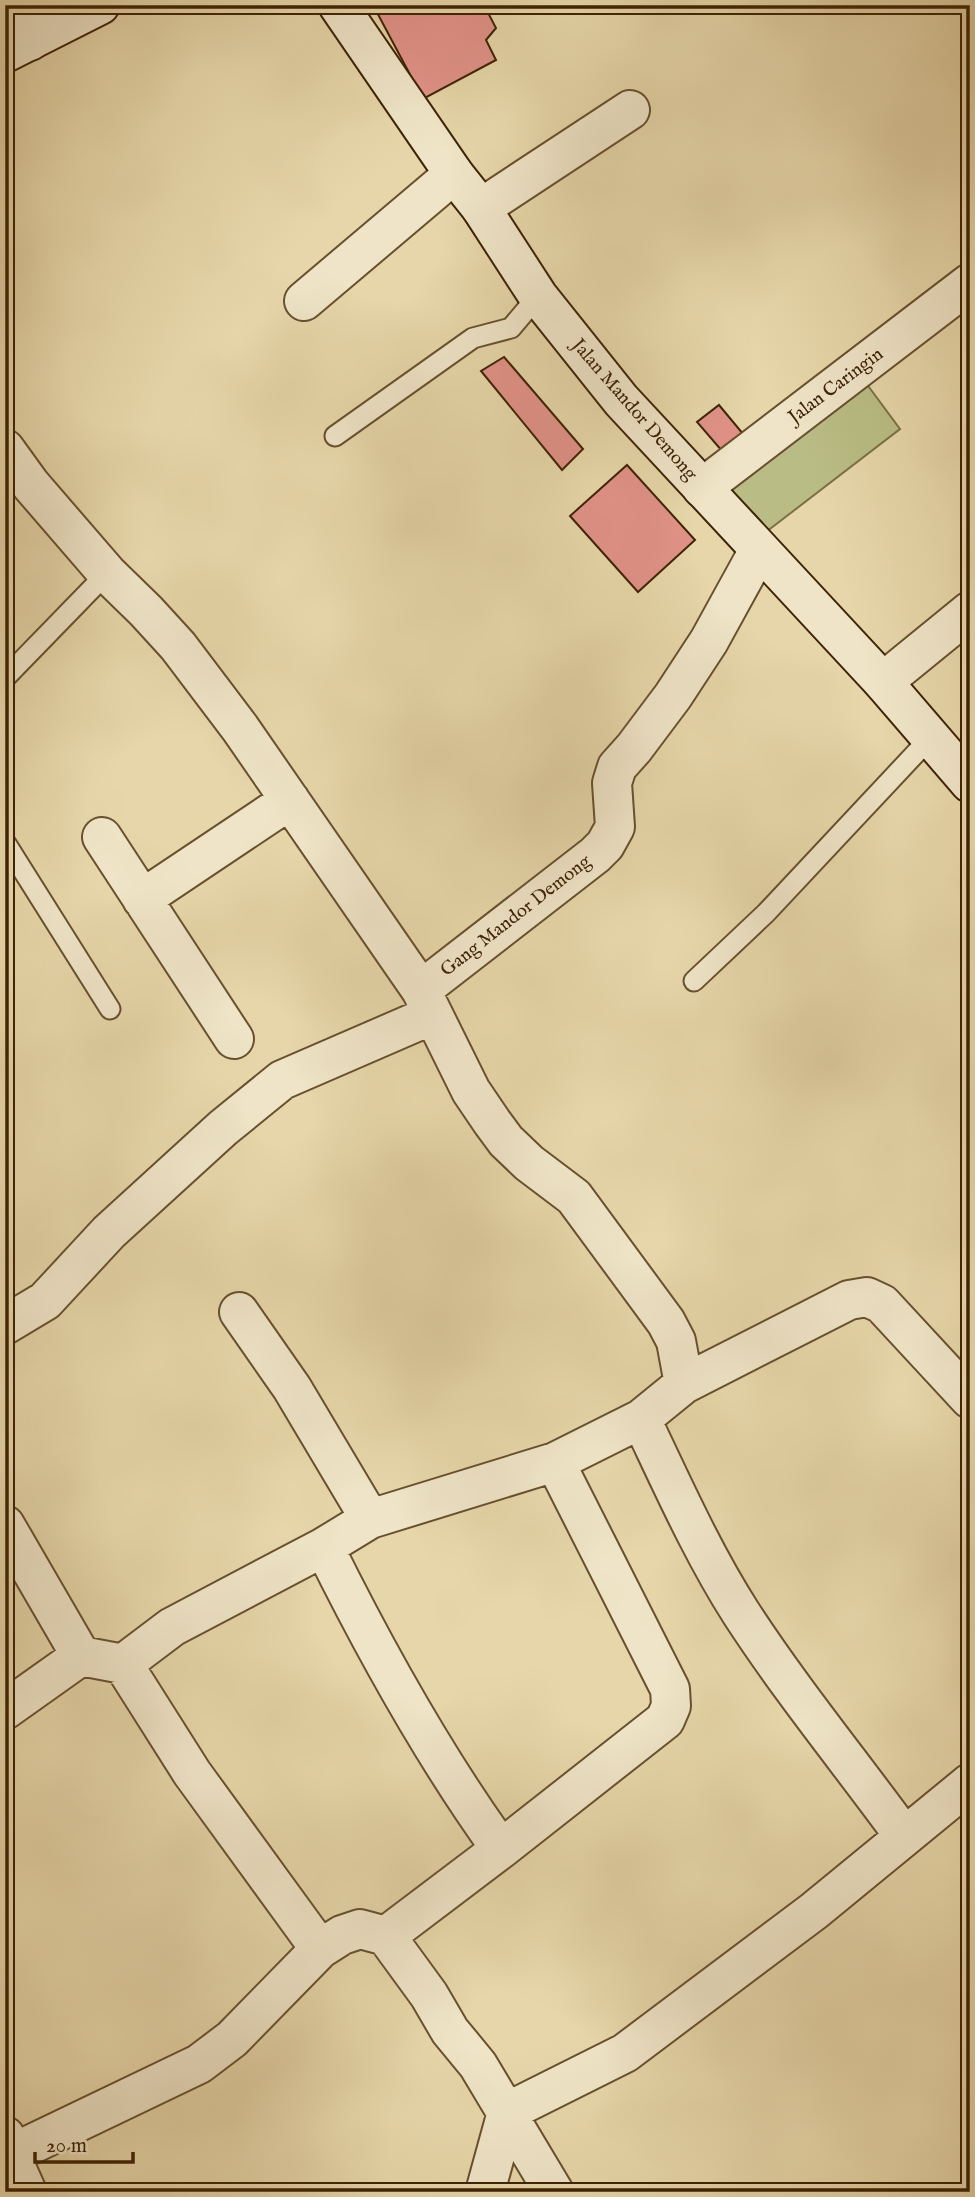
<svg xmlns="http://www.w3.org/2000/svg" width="975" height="2197" viewBox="0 0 975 2197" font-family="'IM FELL English',serif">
<rect width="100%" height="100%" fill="#e6d6a9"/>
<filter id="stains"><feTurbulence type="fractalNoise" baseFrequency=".00286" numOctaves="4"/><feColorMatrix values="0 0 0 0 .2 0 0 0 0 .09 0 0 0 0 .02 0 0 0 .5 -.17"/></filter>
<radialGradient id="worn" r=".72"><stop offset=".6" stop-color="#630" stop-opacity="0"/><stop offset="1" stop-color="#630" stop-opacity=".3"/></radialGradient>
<path fill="#b9bd85" stroke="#7c7045" stroke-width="2" d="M863 379 900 429 766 532 721 488Z"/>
<path fill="#e19288" stroke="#3e2305" stroke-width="2" d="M373 5H484L496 28 486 40 496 60 423 99Z
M504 357 583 449 562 470 481 371Z
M719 405 744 435 722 451 697 422Z
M627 465 695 540 638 592 570 516Z"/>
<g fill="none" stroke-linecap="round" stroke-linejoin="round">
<g stroke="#68502e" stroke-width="23">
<path id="lane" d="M335 436 473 338 511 328 538 296
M5 678 107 573
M5 842 110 1009
M694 981 766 913 930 738"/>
</g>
<g stroke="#68502e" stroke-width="42">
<path id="street" d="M20 5 30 41
M481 208 630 110
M304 301 454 174
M5 449 31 485 107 573 146 611 178 646 240 728 421 990 471 1091 492 1122 506 1141 529 1163 574 1197 666 1322 676 1341 684 1384
M702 488 970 283
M883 682 970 611
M102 837 234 1039
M142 899 290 800
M421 990 595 855 605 845 615 827 612 783 617 767 634 748 673 696 709 641 759 550
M239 1312 292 1388 370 1519
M5 1325 45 1301 109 1232 223 1128 282 1080 432 1015
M641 1419C672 1484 702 1552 741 1613 791 1690 850 1762 904 1836
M5 1525 81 1656 123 1664 172 1627 324 1547 370 1519 555 1462 641 1419 684 1384 849 1300 867 1297 882 1304 970 1399
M324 1547C376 1652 433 1755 501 1849
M123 1664 192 1773 320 1949
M5 1710 81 1656
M386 1936 501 1849 665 1720 671 1706 670 1689 555 1462
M5 2136 10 2154 27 2192
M5 2157 199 2064 232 2039 320 1949 342 1935 360 1929 386 1936 429 1995 450 2031 478 2065 554 2192
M485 2192 507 2112 625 2053 814 1911 970 1783"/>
</g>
<g stroke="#3e2305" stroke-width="42">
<path id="secondary" d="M338 5 454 174 481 208 538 296 621 400 883 682 970 783
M5 53 100 5"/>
</g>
<use href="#lane" stroke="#efe4c7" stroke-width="19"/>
<use href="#street" stroke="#efe4c7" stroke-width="38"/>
<use href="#secondary" stroke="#efe4c7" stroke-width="38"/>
</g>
<g text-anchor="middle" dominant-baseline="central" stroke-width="5" stroke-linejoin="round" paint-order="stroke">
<g font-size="19" fill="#3e2305" stroke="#efe4c7">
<text transform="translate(836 386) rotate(-37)">Jalan Caringin</text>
<text transform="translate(634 410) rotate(49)">Jalan Mandor Demong</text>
<text transform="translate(516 916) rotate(-38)">Gang Mandor Demong</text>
</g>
</g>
<rect width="975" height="2197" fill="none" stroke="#e6d6a9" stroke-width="28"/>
<rect x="7" y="7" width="961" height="2183" fill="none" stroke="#3e2305" stroke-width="3.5"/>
<rect x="14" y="14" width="947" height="2169" fill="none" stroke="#3e2305" stroke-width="2"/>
<path d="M35 2152v10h98v-10" fill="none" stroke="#3e2305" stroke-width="3.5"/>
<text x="46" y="2152" font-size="21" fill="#3e2305" stroke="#efe4c7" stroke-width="5" paint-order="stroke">20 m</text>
<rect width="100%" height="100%" filter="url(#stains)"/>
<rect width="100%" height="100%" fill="url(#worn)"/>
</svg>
